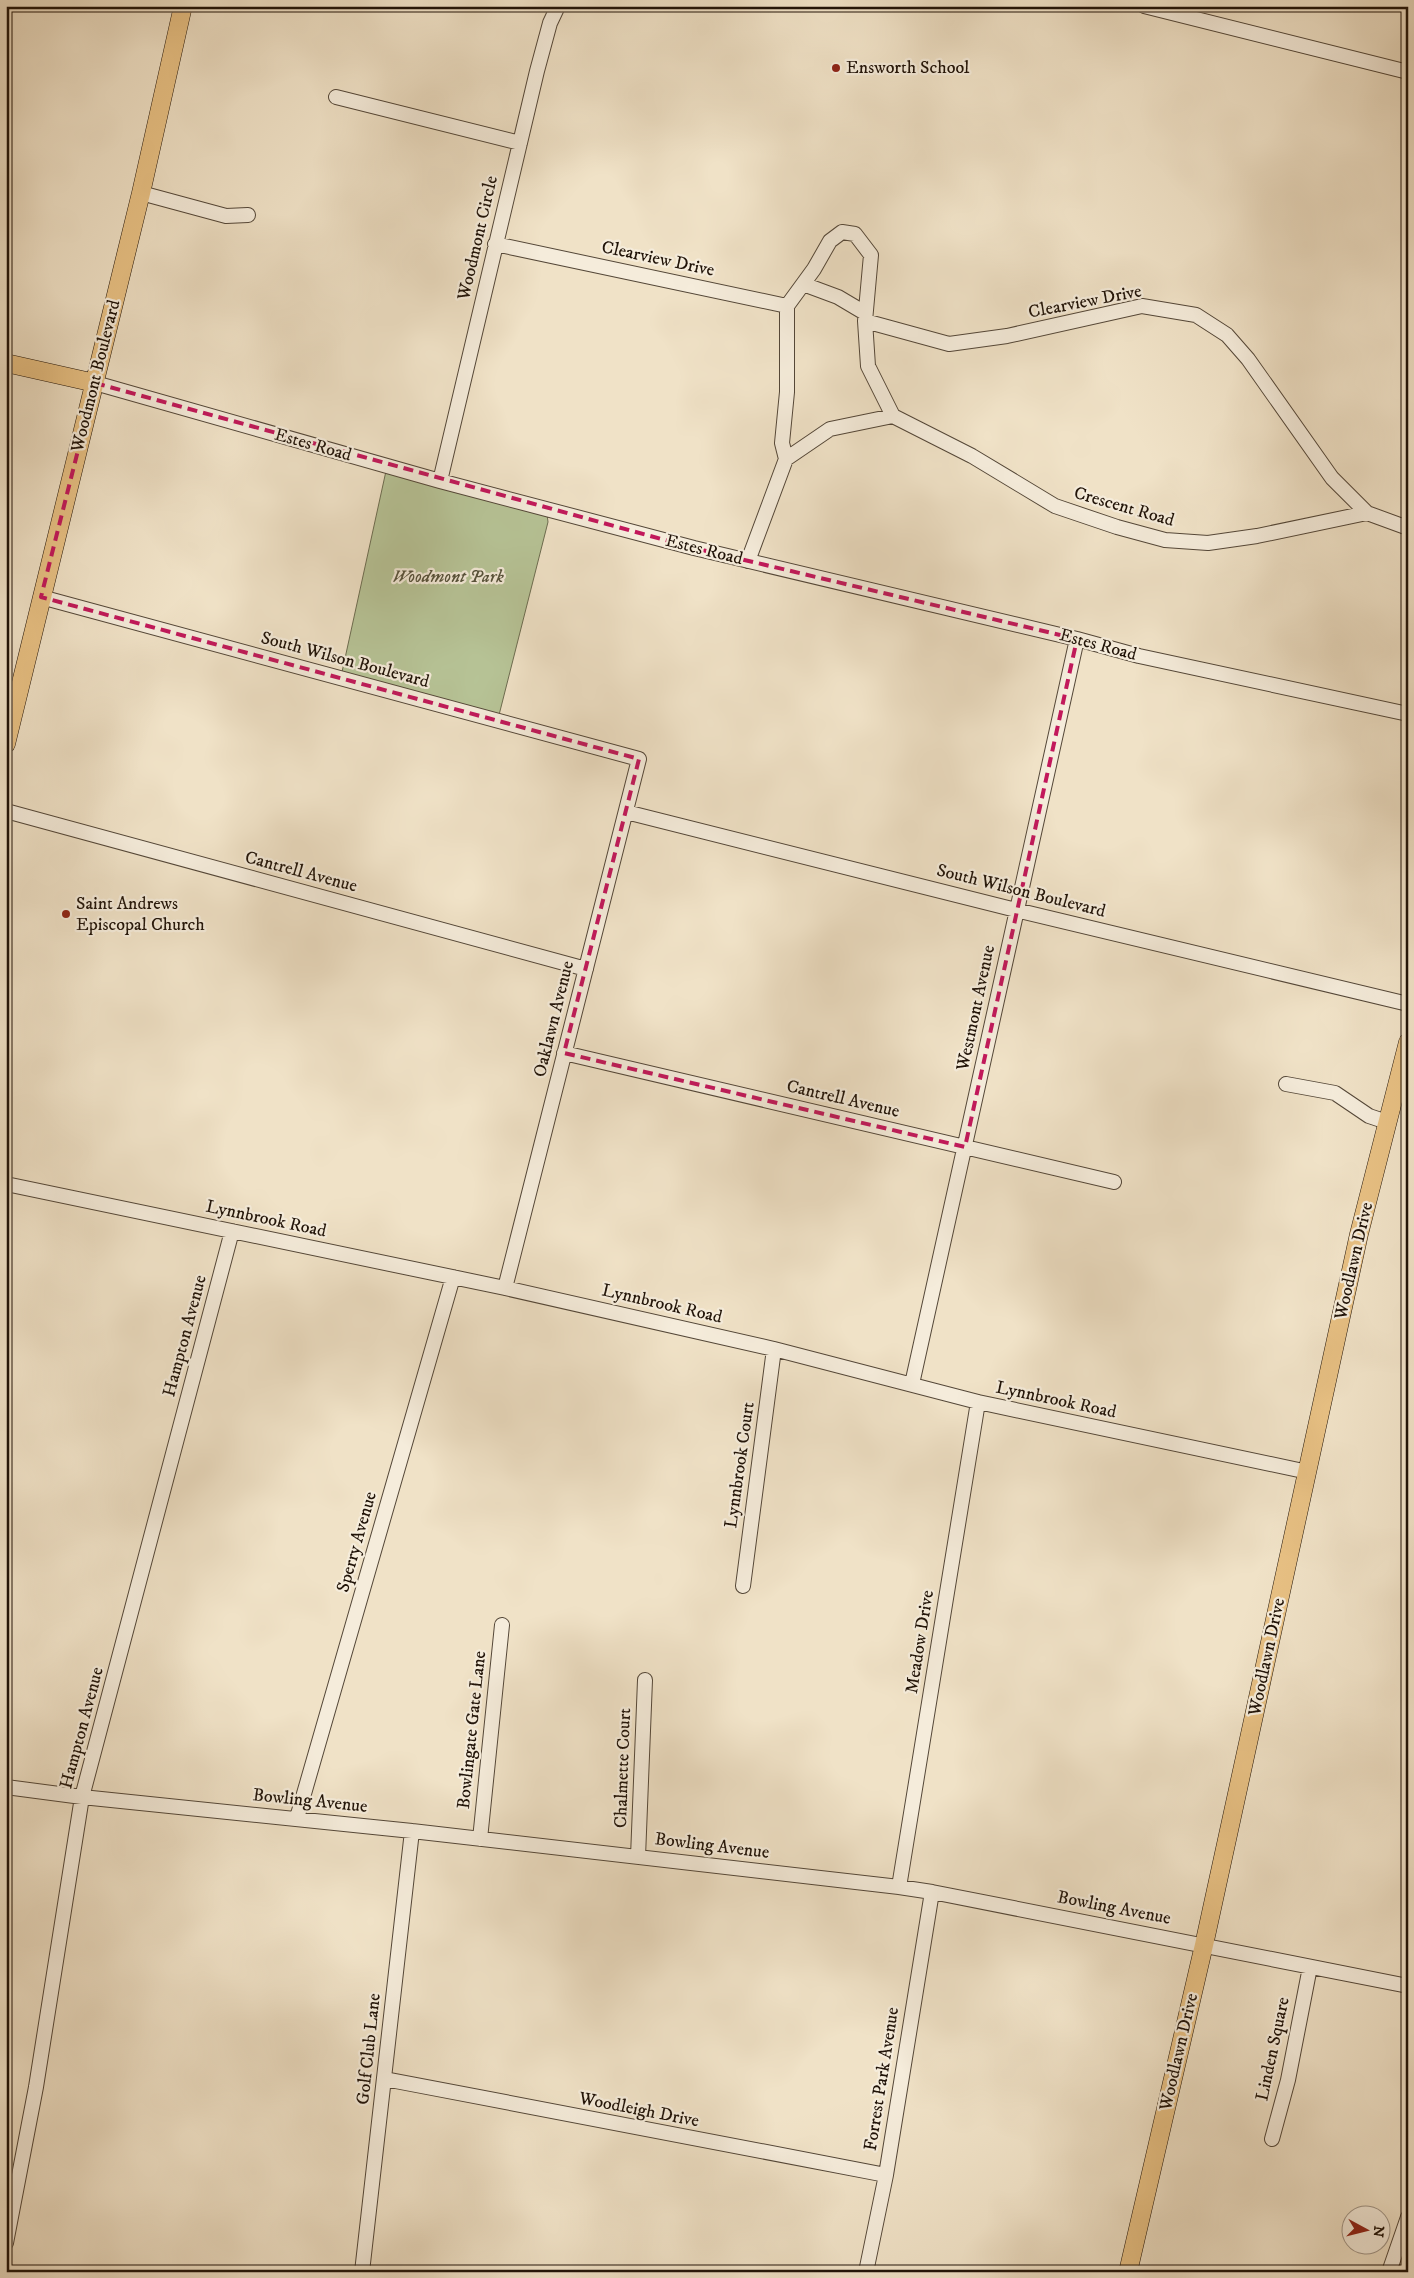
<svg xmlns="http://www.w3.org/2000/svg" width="1414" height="2278" viewBox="0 0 1414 2278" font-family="'IM FELL DW Pica',serif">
<rect width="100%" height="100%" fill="#f0e2c7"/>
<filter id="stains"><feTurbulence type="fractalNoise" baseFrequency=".004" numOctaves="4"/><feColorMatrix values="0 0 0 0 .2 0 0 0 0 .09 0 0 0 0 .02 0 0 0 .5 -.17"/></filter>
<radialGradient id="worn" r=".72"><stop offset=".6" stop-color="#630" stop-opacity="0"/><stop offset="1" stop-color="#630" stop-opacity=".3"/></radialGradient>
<path fill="#b7c497" stroke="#6c6c50" d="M386 471 547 514 548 522 499 715 342 672Z"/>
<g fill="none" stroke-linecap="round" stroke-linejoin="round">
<g stroke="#544738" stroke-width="16">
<path id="minor" d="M1144 6 1408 72
M336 97 520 143
M141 193 226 216 248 215
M495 244 787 306
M803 284 838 297 865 313
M787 306 814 269 830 241 842 232 855 234 871 255 865 321 868 366 893 416
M865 321 949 344 1007 336 1142 306 1196 315 1227 335 1248 359 1332 478 1367 513 1408 528
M95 383 440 481 694 548 1077 639 1139 656 1408 714
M786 459 782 443 787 392V306
M440 481 537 71 550 23 558 6
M748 561 786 459 830 429 893 416 972 456 1055 506 1117 527 1165 540 1208 543 1257 536 1367 513
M41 597 639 759 505 1288
M6 811 586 969
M626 812 1016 910 1408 1004
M564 1053 1114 1182
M1286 1084 1335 1093 1369 1116 1387 1122
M6 1184 505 1288 774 1349 978 1402 1308 1472
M912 1384 1077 639
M743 1586 774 1349
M6 1787 82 1797 412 1831 899 1887 932 1892 1408 1986
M297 1818 453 1277
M480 1839 502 1625
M638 1857 645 1680
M899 1887 978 1402
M385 2079 886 2175
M1272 2139 1288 2080 1310 1967
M6 2243 36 2087 82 1797 232 1231
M362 2272 412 1831
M866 2272 886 2175 932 1892
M1389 2272 1408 2217"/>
</g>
<g stroke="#201308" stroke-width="19">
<path id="major" d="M6 363 95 383
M6 744 141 193 183 6
M1128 2272 1204 1945 1359 1234 1408 1042"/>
</g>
<use href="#minor" stroke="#f5ecdb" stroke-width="14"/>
<use href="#major" stroke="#e8c184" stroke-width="18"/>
</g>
<path fill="none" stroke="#c2185b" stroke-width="4" stroke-dasharray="10 6" stroke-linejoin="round" d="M95 383 694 548 1077 639 965 1147 564 1053 639 759 41 597Z"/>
<g fill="#8f2418" stroke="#f5ecdb" stroke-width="2">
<circle cx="836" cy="68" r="5"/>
<circle cx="66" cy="914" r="5"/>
</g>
<g text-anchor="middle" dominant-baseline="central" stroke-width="4.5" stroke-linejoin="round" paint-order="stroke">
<g font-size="18" fill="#201308" stroke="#f5ecdb" text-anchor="start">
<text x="846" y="68">Ensworth School</text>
<text x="76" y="904">Saint Andrews<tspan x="76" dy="21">Episcopal Church</tspan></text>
</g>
<g font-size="18" fill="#201308" stroke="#f5ecdb">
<text transform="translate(478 238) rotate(-77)">Woodmont Circle</text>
<text transform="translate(658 259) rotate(12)">Clearview Drive</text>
<text transform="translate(1085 302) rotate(-11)">Clearview Drive</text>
<text transform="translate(96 376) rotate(-76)">Woodmont Boulevard</text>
<text transform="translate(313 445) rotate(16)">Estes Road</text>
<text transform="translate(1124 507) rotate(16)">Crescent Road</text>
<text transform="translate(704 550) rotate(14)">Estes Road</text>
<text transform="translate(1098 645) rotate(15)">Estes Road</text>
<text transform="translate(345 660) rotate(15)">South Wilson Boulevard</text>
<text transform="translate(301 872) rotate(15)">Cantrell Avenue</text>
<text transform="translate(1021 891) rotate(14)">South Wilson Boulevard</text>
<text transform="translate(976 1008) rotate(-78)">Westmont Avenue</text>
<text transform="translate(554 1019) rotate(-76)">Oaklawn Avenue</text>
<text transform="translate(843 1099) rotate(13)">Cantrell Avenue</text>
<text transform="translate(266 1219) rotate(12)">Lynnbrook Road</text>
<text transform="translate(1354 1261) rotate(-77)">Woodlawn Drive</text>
<text transform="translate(662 1304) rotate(13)">Lynnbrook Road</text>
<text transform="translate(185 1336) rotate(-75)">Hampton Avenue</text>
<text transform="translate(1056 1400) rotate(12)">Lynnbrook Road</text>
<text transform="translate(740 1465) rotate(-82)">Lynnbrook Court</text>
<text transform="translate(357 1542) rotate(-74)">Sperry Avenue</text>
<text transform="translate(920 1642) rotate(-81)">Meadow Drive</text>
<text transform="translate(1267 1657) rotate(-78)">Woodlawn Drive</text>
<text transform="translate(82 1728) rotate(-75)">Hampton Avenue</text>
<text transform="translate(472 1730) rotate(-84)">Bowlingate Gate Lane</text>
<text transform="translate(623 1768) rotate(-88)">Chalmette Court</text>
<text transform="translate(310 1801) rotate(6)">Bowling Avenue</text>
<text transform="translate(712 1846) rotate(7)">Bowling Avenue</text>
<text transform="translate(1114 1908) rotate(11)">Bowling Avenue</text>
<text transform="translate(369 2049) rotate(-84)">Golf Club Lane</text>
<text transform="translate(1273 2049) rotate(-78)">Linden Square</text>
<text transform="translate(1179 2052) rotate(-77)">Woodlawn Drive</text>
<text transform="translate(882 2079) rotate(-81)">Forrest Park Avenue</text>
<text transform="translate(639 2110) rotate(11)">Woodleigh Drive</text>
</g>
<g font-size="18" font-style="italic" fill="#55513a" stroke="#f5ecdb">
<text x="448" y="577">Woodmont Park</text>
</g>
</g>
<rect width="1414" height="2278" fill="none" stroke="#f0e2c7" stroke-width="25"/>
<rect x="8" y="8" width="1399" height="2263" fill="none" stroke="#201308" stroke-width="2.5"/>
<rect x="12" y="12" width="1389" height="2253" fill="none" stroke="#201308"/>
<g transform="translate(1366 2230) rotate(97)"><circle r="24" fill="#f5ecdb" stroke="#a09587"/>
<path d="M0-4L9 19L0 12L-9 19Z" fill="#8f2418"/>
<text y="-8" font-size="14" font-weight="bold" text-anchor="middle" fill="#201308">N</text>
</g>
<rect width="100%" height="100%" filter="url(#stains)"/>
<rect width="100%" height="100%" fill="url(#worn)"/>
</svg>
